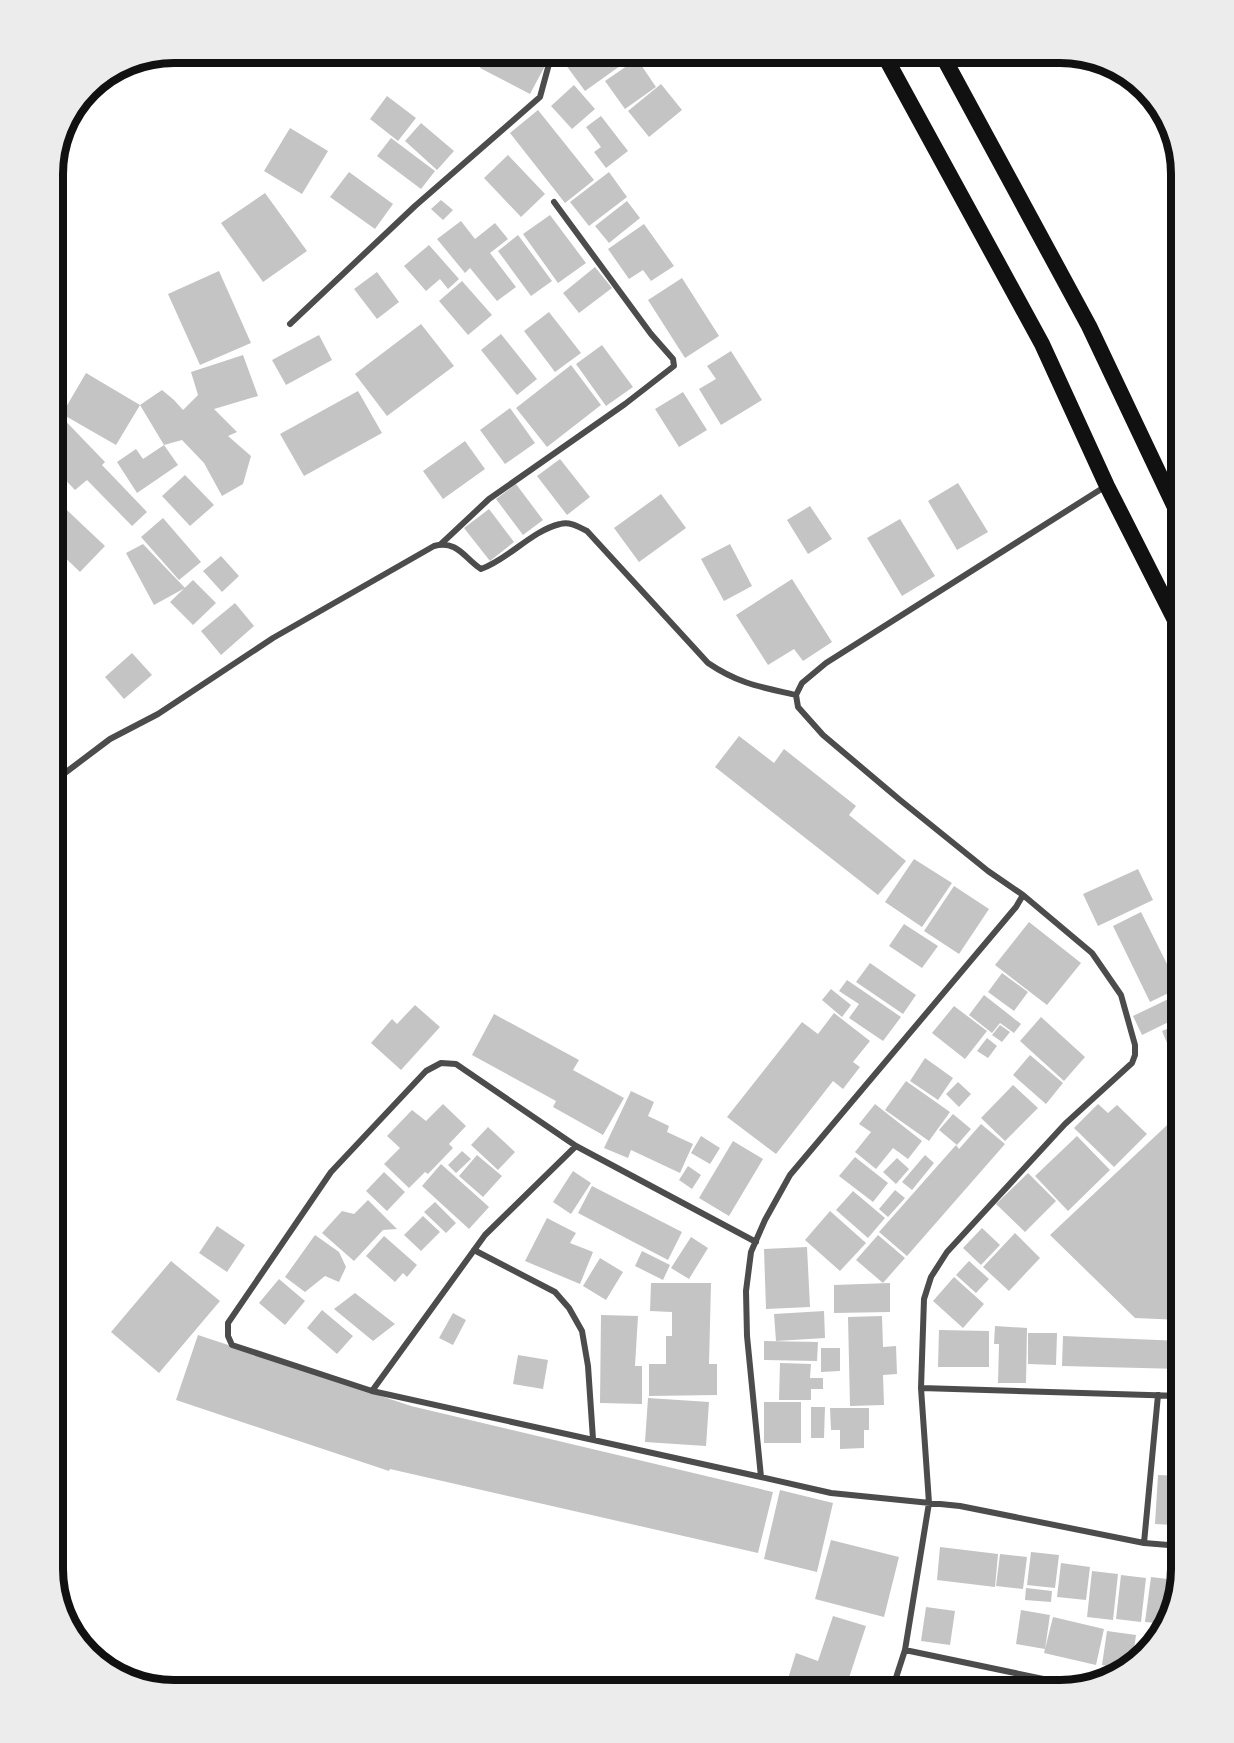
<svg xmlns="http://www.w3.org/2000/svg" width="1234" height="1743" viewBox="0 0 1234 1743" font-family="Mulish,sans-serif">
<rect width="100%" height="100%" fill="#fff"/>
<path fill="#c4c4c4" d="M488 53H520L545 66 530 94 480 68Z
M557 53H571L579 64 596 53H610L620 66 585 91Z
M637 59 656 87 625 109 605 81Z
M661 84 682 110 649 137 628 111Z
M574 85 595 109 572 129 551 106Z
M387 96 416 118 398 141 370 119Z
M538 110 594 180 565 203 510 133Z
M601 116 628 151 606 168 594 152 601 147 586 127Z
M421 123 454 151 437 170 405 141Z
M290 128 328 151 302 194 264 171Z
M391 138 435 171 421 189 377 156Z
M508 155 545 194 521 217 484 178Z
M349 172 393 204 375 229 330 197Z
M609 172 627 197 589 226 570 202Z
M265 193 307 251 263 282 221 223Z
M441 200 453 210 443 220 431 209Z
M627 201 640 218 609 243 595 226Z
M550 215 586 263 558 283 523 234Z
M461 221 475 239 495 223 508 239 490 253 516 287 497 301 470 268 465 273 437 239Z
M644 224 674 266 651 281 643 270 629 279 608 249Z
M518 235 552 281 531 296 498 251Z
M429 245 459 279 448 289 440 279 426 291 404 266Z
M595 267 612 288 579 313 563 293Z
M219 271 251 343 200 365 168 294Z
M377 272 399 302 377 319 354 289Z
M682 278 719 336 685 358 648 300Z
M462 281 492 315 468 335 439 301Z
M549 312 581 353 555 372 524 331Z
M421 324 454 366 387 416 355 374Z
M501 334 537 379 517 395 481 350Z
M319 335 332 360 286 385 272 360Z
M602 345 633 387 606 406 576 364Z
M731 351 762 400 721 425 699 389 716 379 707 366Z
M243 355 258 396 214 409 237 432 228 436 251 456 243 484 222 496 204 463 182 440 164 445 140 405 162 390 174 400 183 410 198 395 191 372Z
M571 365 601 405 547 447 516 408Z
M86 373 140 405 116 445 62 414Z
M358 391 382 433 304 476 280 434Z
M683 392 707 430 679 447 655 409Z
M53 408 105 462 102 465 147 512 132 526 87 480 75 490 53 467Z
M510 408 535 443 505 464 480 430Z
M465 441 485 469 443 499 423 471Z
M164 445 178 465 137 493 117 462 136 449 143 459Z
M560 459 590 497 567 515 537 476Z
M185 475 214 505 190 526 162 496Z
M958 483 988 532 957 550 928 501Z
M516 484 543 520 523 535 496 499Z
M661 494 686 528 639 562 614 528Z
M53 497 105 546 80 572 53 546Z
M810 506 832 539 808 554 787 520Z
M489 509 514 542 490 561 464 528Z
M163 518 201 562 179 580 141 537Z
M900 519 935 576 902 596 867 538Z
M143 544 185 588 154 605 126 553Z
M730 544 752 586 724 601 701 559Z
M221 556 239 576 222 592 203 571Z
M792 579 832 642 803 661 794 649 768 665 736 615Z
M193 580 216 603 193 625 170 602Z
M235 603 254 626 221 655 201 631Z
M132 653 152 675 124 699 105 677Z
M53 665 65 678 53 690Z
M739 736 774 763 784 749 856 806 849 815 906 861 878 895 715 767Z
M914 859 952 883 922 927 885 902Z
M1138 869 1153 900 1098 926 1083 894Z
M954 886 989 909 959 954 924 931Z
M1141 912 1179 988 1150 1002 1113 926Z
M1029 922 1081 963 1047 1005 995 965Z
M904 924 938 946 922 968 889 946Z
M870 963 916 995 903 1014 856 982Z
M1002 973 1028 992 1014 1011 988 992Z
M847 980 901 1017 883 1041 849 1018 859 1004 839 991Z
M831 989 851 1005 842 1017 822 1000Z
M1181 993V1016L1142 1035 1133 1016Z
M984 995 1021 1024 1014 1033 1000 1023 992 1033 969 1015Z
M415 1005 440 1027 401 1070 371 1043 392 1019 397 1024Z
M954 1006 987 1031 965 1059 932 1033Z
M834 1013 870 1041 853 1062 860 1067 843 1089 833 1081 776 1154 727 1117 802 1022 818 1034Z
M494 1014 579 1060 573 1070 624 1098 603 1135 553 1107 556 1101 472 1055Z
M1041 1017 1085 1057 1064 1081 1020 1041Z
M1181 1023V1076L1162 1031Z
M1000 1025 1010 1032 1002 1042 992 1035Z
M987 1038 997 1046 988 1058 977 1051Z
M1030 1055 1063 1083 1046 1104 1013 1075Z
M925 1058 953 1078 938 1100 910 1081Z
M906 1081 950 1112 929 1141 885 1110Z
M958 1082 971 1094 959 1107 946 1094Z
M1013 1085 1038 1108 1005 1141 981 1118Z
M631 1091 654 1102 648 1116 669 1126 667 1132 693 1144 680 1173 631 1150 628 1158 604 1148Z
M443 1104 466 1126 449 1144 453 1148 428 1174 425 1172 409 1188 384 1164 400 1148 387 1136 412 1110 426 1121Z
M875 1104 922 1141 908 1159 893 1148 876 1169 855 1152 871 1132 859 1124Z
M1098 1104 1108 1113 1117 1105 1147 1134 1114 1167 1074 1128Z
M1181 1112V1320L1135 1318 1050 1235Z
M953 1114 971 1129 957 1145 939 1130Z
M981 1124 1005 1144 907 1256 879 1232 956 1145 959 1149Z
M488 1127 515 1152 498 1170 471 1145Z
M701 1136 720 1148 710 1164 691 1153Z
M1077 1136 1110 1170 1068 1211 1035 1176Z
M733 1141 763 1159 729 1216 699 1198Z
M462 1151 471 1159 456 1173 448 1165Z
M477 1155 502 1176 483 1197 459 1176Z
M925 1155 934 1163 912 1190 902 1182Z
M855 1157 888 1183 873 1202 839 1176Z
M897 1158 909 1169 896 1184 883 1172Z
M441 1164 489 1207 469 1229 422 1186Z
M688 1166 701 1175 692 1189 679 1180Z
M573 1171 591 1183 571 1214 553 1202Z
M384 1172 405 1192 387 1211 366 1191Z
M1028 1173 1056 1201 1025 1232 996 1204Z
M592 1186 682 1232 668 1260 578 1213Z
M895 1190 905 1198 888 1217 879 1209Z
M853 1191 885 1218 868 1238 836 1210Z
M368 1200 397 1229 383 1230 354 1261 322 1233 342 1211 354 1214Z
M435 1202 456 1223 446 1233 424 1212Z
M830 1211 866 1243 840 1271 805 1240Z
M423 1216 440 1232 421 1251 404 1235Z
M547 1218 576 1233 570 1243 593 1252 580 1284 525 1261Z
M217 1226 245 1245 227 1272 199 1253Z
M982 1228 1000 1245 981 1265 963 1248Z
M1015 1233 1040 1258 1009 1291 983 1267Z
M315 1235 339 1252 346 1267 339 1282 325 1276 305 1292 285 1277Z
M878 1235 905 1258 883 1283 856 1260Z
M384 1236 417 1265 407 1277 403 1273 395 1282 366 1256Z
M691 1237 708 1248 689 1279 671 1268Z
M807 1247 810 1307 766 1309 764 1249Z
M642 1251 670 1265 663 1280 635 1266Z
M600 1258 623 1272 606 1300 583 1286Z
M171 1261 220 1301 159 1373 111 1332Z
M969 1261 989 1279 976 1293 956 1275Z
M954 1277 984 1304 963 1328 933 1301Z
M279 1279 305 1301 285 1325 259 1303Z
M651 1283H711L709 1364H717V1395L649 1396V1364H666V1336H672V1312L650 1311Z
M890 1283V1312L834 1313V1285Z
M355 1293 395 1324 373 1341 334 1309Z
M322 1310 353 1336 337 1354 307 1328Z
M824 1311 825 1338 776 1341 774 1314Z
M453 1313 466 1320 453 1345 439 1338Z
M601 1315 638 1316 635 1366H642V1404L600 1403Z
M882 1316 883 1347 896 1346 897 1374 883 1375 884 1405 850 1406 848 1317Z
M995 1326 1027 1328 1026 1383H998L999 1344H994Z
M939 1330 989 1331V1367H938Z
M1028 1333H1057L1056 1365 1028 1364Z
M198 1335 411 1406 773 1492 758 1553 390 1469 389 1471 176 1400Z
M1063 1336 1181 1341V1369L1062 1366Z
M764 1341 818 1342 817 1361 764 1360Z
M821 1348H840V1371L821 1372Z
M518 1355 548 1360 543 1389 513 1384Z
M780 1363 811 1364 810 1378H823V1389H811V1400H779Z
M648 1398 709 1402 706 1446 645 1442Z
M764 1402H801V1443H764Z
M811 1407H825L824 1438H811Z
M830 1408H869V1430H864V1448L840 1449V1430H831Z
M1178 1429H1181V1465H1178Z
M1158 1475 1181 1476V1496L1175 1495 1174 1525 1155 1524Z
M780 1490 833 1503 817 1572 764 1559Z
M831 1540 899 1557 884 1617 815 1599Z
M940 1547 998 1554 995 1587 937 1580Z
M1031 1552 1059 1555 1055 1588 1027 1585Z
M1000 1554 1027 1557 1023 1589 996 1586Z
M1061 1563 1090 1567 1086 1600 1057 1597Z
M1092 1571 1118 1574 1113 1620 1087 1617Z
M1121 1575 1146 1578 1141 1622 1116 1619Z
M1151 1577 1176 1580 1173 1599 1167 1624 1145 1622Z
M1026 1588 1052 1591 1051 1602 1025 1600Z
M926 1607 955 1611 950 1645 921 1641Z
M1021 1610 1050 1615 1045 1649 1016 1644Z
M833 1616 866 1626 845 1690H802L786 1685 796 1653 818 1661Z
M1053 1617 1104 1629 1096 1665 1044 1653Z
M1107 1631 1136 1635 1132 1663 1126 1669 1102 1665Z
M901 1679 940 1684 939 1690H899Z"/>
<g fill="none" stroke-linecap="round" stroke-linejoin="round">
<path stroke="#4c4c4c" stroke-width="6" d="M290 324 415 206 540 97 552 53
M1106 486 826 663 802 683 796 695 798 707 823 735 900 800 988 871 1023 895 1016 907 790 1175 765 1220 751 1252 746 1291 747 1336 761 1477 831 1493 960 1506 1144 1543 1181 1546
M441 544 489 499 625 404 674 366 673 359 651 334 554 202
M53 782 110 739 158 714 273 638 434 546C458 540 464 558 481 569 509 559 531 531 560 524 570 521 579 527 587 531L708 663C739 684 761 687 796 695
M756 1242 576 1146 456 1064 441 1063 426 1071 331 1172 228 1323V1336L232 1345 372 1391 761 1477
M474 1250 555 1292 569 1308 582 1331 588 1366 593 1439
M921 1388 1181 1396
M372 1391 485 1235 576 1146
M1144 1543 1158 1395
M905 1650 1077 1686
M892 1690 905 1650 929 1503 921 1388 924 1299 931 1277 947 1252 1065 1124 1132 1063 1135 1055V1045L1121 995 1092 953 1023 895"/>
<path stroke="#111" stroke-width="16" d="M883 53 1042 344 1107 486 1181 632
M941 53 1089 326 1181 520"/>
</g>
<path d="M0 0H1234V1743H0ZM174 63H1060A111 111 0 0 1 1171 174V1569A111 111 0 0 1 1060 1680H174A111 111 0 0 1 63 1569V174A111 111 0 0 1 174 63Z" fill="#ececec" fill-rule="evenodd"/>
<path fill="none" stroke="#111" stroke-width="8" d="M174 63H1060A111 111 0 0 1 1171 174V1569A111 111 0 0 1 1060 1680H174A111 111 0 0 1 63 1569V174A111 111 0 0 1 174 63Z"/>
</svg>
